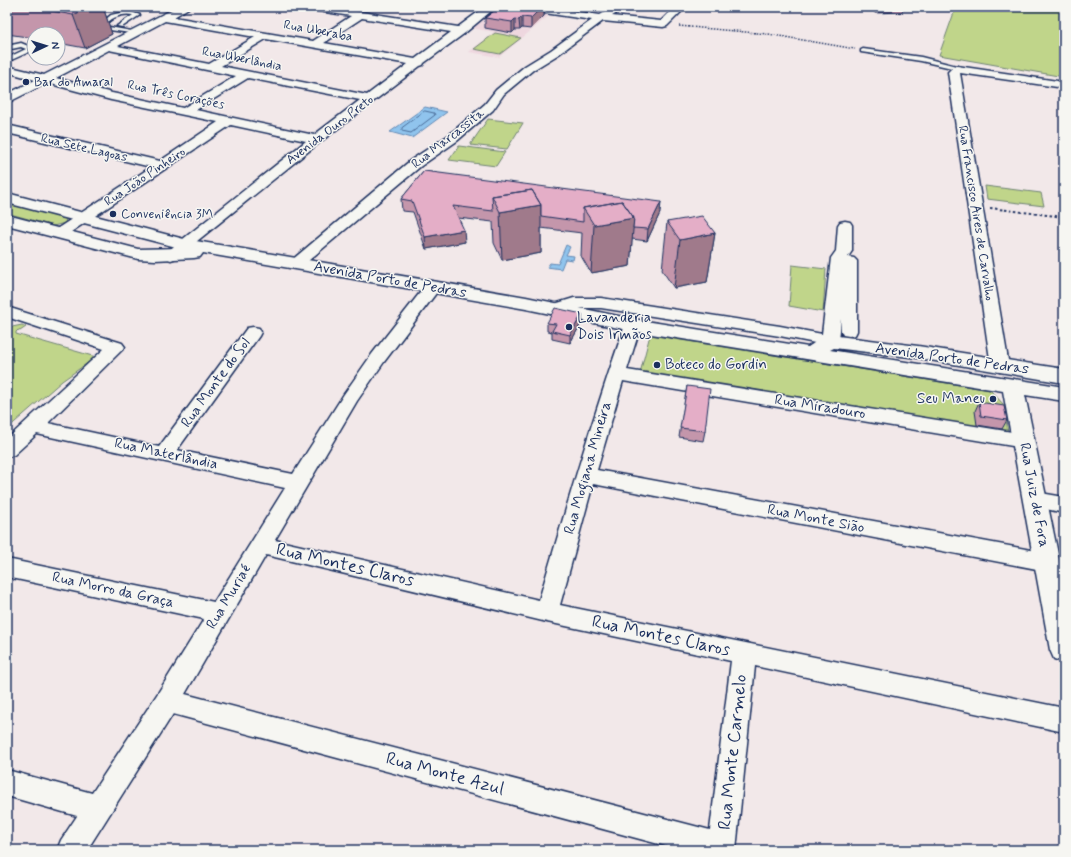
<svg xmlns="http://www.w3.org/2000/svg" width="1071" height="857" viewBox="0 0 1071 857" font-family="Mynerve,sans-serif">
<rect width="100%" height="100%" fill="#f2e8e9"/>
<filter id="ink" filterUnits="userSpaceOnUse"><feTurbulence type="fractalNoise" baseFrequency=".025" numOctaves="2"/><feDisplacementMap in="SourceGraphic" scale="8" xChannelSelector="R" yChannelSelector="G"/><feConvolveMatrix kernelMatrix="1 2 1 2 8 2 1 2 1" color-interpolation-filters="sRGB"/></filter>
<g filter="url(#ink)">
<path fill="#eed7df" d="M498 7 551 14 499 57 469 52 494 32 471 28Z"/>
<path fill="#c0d58a" stroke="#6e8274" d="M956 7H1064V77L939 55Z
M495 33 521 38 500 54 474 49Z
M488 119 523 123 507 149 470 145Z
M459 146 505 152 496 166 449 160Z
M985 186 1041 193 1044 206 987 199Z
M7 202 66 219 65 223 53 226 7 213Z
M792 265 826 269 823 312 789 306Z
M22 325 26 327 20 331 18 330 16 332V334L96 357 62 381 7 429V328Z
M650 335 990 390 1005 406 1008 435 640 373Z"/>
<path fill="#90c4ed" stroke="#6188b4" d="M425 107 447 112 412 138 390 132Z
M566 245 570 247 566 255 574 256 573 260 565 259 561 269 547 267 550 263 558 264Z"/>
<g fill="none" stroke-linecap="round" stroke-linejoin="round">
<path stroke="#4a6b97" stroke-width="1" d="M425 111 434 113 435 115 411 133 402 131V128Z"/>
<g stroke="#1b2f5e" stroke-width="3">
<path id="lane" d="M128 11 140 15 122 27 117 26 133 15C122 13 112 17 104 26L137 32V34L103 29 98 26 111 15Z
M21 43 33 48 29 52 7 62V58L26 49 21 47 7 50V46Z
M863 49 921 57 968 69 965 71 921 61 861 52V50Z"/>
</g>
<g stroke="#1b2f5e" stroke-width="3">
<path id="street" d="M177 7H190L174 17 313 41 351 16 312 10 307 7H330L458 27 485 7H496L465 33 424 63 423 65 420 66 320 142 176 258 171 260 166 258 163 255 306 141 231 125 65 236 60 237 55 236 53 233 55 230 151 167 7 133V125L160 161 218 122 111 100 47 83 7 103V94L35 80 7 72V66L44 75ZM362 18 451 32 415 59 324 43ZM165 21 255 37 209 64 118 46ZM266 39 408 64 367 95 221 66ZM109 50 236 76 183 108 112 93 56 78ZM248 78 360 100 314 135 196 110Z
M519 7H545L600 15 615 7H627L612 16 661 21 675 7H686L667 26 663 27 603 21 559 54 533 70 504 94 493 110 457 141 421 166 302 266 297 268 292 266 289 263 292 260 411 160 449 135 485 104 496 90 525 66 551 50 592 20 524 10Z
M957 66 1064 82V88L960 73 1009 366 1006 370 1000 372 994 370 991 366 948 72 953 67Z
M845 221 850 222 852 225V251L848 257 854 258 857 261V331L855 335 849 336 843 335 841 331V319L839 341 836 345 830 346 780 336 601 308H575L554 314 548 312 546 309 548 306 574 298H601L780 326 822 334 831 258 836 251 838 225 840 222Z
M432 283 438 285 440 288 384 362 357 401 275 540 539 600C566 508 593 416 625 325L627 321 633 320 639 321 641 325 627 370 1024 434 1031 436 1034 441 1031 446 1024 448 623 381 597 470 1047 553 1055 556 1058 562 1055 568 1047 571 593 484 560 605 1064 708V732L755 666 736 850H681L173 714 87 850H57L61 840 77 816 7 796V770L92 793 158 693 204 619 7 577V559L214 602 285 488 37 434 14 455 7 457V439L104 349 7 317V307L122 343 125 347 48 423 159 447 247 328 253 327 259 328 261 332 259 336 177 450 293 474 344 394 372 354 426 285ZM266 555 547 622 731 661 710 830 185 694Z
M1035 492 1064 497V513L1028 505 1025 500 1028 495Z"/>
</g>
<g stroke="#1b2f5e" stroke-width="3">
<path id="secondary" d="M7 193 184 239 526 297 633 319 808 347 823 337 830 335 918 346 1064 369V383L918 358 834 348 830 350 1064 387V401L1025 395 1064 583V662L1054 659 1050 650 1003 391 633 331 526 309 203 253 200 257 194 258 155 260 138 259 7 225V215L138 249 180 248 7 203Z"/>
</g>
<path stroke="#1b2f5e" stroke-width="1.5" stroke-dasharray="1.5 1.5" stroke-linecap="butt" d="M679 26 768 34 855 49"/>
<path stroke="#1b2f5e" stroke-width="2" stroke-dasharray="2.5 2.5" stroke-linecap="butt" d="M990 208 1064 217"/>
<use href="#lane" fill="#f6f6f2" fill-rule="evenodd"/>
<use href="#street" fill="#f6f6f2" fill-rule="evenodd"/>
<use href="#secondary" fill="#f6f6f2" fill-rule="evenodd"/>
</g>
<path fill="#c496ab" stroke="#1b2f5e" d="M7 7H103L112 34 85 48 58 43V34H34V38L7 34Z
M499 7H544V16L531 29 522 28 520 30H515L512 33 485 28V18Z
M869 7H904L902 12 875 13Z
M424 171 660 213 647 241 632 239 630 266 591 273 581 256 582 233 541 228V253L502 260 494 243 493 222 458 218 465 242 426 249 413 212 402 211 401 199Z
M667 222 715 233 707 282 674 288 662 270Z
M582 314V322L570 343 552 339V332L547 331V323Z
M687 386 705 431 703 441 679 437Z
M979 402 1007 420 1002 429 977 425 975 411Z"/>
<path fill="#a07a8b" stroke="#1b2f5e" d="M90 7H103L112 34 85 48 73 15Z
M542 7H544V16L531 29V18Z
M522 17V28L520 30 519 20Z
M515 19V30L512 33V22Z
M661 202 660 213 647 241 648 229Z
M541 205V253L502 260 500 212Z
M634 218 630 266 591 273 594 225Z
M464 230 465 242 426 249 425 237Z
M715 233 707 282 674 288 680 240Z
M582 314V322L570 343V335Z"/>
<path fill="#e4aec7" stroke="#1b2f5e" d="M29 7H90L73 15Z
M499 7H542L531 18 522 17 519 20 515 19 512 22 485 18Z
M424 171 661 202 648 229 633 228 634 218 622 201 583 208V222L541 216V205L532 190 492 196 493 211 453 206 464 230 425 237 412 201 401 199Z
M532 190 541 205 500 212 492 196Z
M622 201 634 218 594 225 583 208Z
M702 216 715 233 680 240 667 222Z
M555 308 582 314 570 335 552 331 556 324 547 323Z
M687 386 710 389 705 431 680 428Z
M979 402 1004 406 1007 420 981 416Z"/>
</g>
<g fill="#1b2f5e" stroke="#f6f6f2" stroke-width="1.5">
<circle cx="26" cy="82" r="4"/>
<circle cx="113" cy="214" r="4"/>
<circle cx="569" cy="327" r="4"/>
<circle cx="657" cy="365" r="4"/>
<circle cx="993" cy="399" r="4"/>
</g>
<g text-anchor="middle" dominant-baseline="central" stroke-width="3" stroke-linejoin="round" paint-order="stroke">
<g font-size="13" fill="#1b2f5e" stroke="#f6f6f2">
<text transform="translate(318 31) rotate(10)">Rua Uberaba</text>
<text transform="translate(242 59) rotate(11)">Rua Uberlândia</text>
<text transform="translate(176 95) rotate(12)">Rua Três Corações</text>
<text transform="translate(330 130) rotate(-37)">Avenida Ouro Preto</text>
<text transform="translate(448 139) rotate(-38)">Rua Marcassita</text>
<text transform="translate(84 148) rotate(13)">Rua Sete Lagoas</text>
<text transform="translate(145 177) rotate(-34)">Rua João Pinheiro</text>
<text transform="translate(976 213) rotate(81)">Rua Francisco Aires de Carvalho</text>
</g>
<g font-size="13" fill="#1b2f5e" stroke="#f6f6f2" text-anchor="start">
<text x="34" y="82">Bar do Amaral</text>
<text x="121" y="214">Conveniência 3M</text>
</g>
<g font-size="15" fill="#1b2f5e" stroke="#f6f6f2">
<text transform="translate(390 280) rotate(10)">Avenida Porto de Pedras</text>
<text transform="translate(952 359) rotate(8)">Avenida Porto de Pedras</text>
<text transform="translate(216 383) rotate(-54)">Rua Monte do Sol</text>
<text transform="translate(820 407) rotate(9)">Rua Miradouro</text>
<text transform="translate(166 454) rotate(12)">Rua Materlândia</text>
<text transform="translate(588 468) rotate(-74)">Rua Mogiana Mineira</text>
<text transform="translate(1034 495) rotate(79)">Rua Juiz de Fora</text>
<text transform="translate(816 519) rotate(11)">Rua Monte Sião</text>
<text transform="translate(113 590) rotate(12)">Rua Morro da Graça</text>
<text transform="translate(229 597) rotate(-59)">Rua Muriaé</text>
</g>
<g font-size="15" fill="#1b2f5e" stroke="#f6f6f2" text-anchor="start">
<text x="577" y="318">Lavanderia<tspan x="577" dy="17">Dois Irmãos</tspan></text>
<text x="665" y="365">Boteco do Gordin</text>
<text x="985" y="399" text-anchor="end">Seu Maneu</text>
</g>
<g font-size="18" fill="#1b2f5e" stroke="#f6f6f2">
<text transform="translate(345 565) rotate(13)">Rua Montes Claros</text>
<text transform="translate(661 636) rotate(12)">Rua Montes Claros</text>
<text transform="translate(733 752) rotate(-84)">Rua Monte Carmelo</text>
<text transform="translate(445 774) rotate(15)">Rua Monte Azul</text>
</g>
</g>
<rect width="1071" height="857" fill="none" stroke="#f6f6f2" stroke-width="24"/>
<rect x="12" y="12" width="1047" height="833" fill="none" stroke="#1b2f5e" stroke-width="1.5" filter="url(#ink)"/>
<g transform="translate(46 46) rotate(86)"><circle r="19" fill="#f6f6f2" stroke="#9ea6b7"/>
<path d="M0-3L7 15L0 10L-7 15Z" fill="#1b2f5e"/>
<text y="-6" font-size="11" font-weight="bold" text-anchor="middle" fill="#1b2f5e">N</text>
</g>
</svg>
